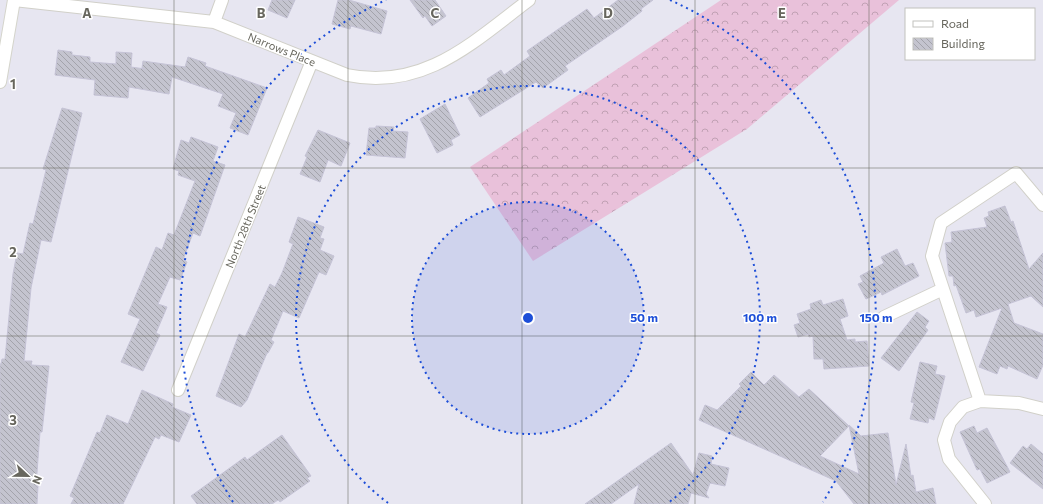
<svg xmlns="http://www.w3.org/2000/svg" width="1043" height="504" viewBox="0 0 1043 504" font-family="Commissioner,sans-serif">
<defs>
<pattern id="forest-crowns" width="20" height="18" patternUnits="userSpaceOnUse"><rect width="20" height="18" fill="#e9c1da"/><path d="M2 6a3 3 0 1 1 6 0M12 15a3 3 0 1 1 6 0" fill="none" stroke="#c1a1b4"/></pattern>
<pattern id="building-back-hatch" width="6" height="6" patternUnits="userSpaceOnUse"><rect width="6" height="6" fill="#c4c4cf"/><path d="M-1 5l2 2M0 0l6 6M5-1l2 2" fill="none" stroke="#a3a3ab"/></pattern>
</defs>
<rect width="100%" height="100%" fill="#e7e6f1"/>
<path fill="url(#forest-crowns)" d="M721 0H899L747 129 533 261 470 167Z"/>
<path fill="url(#building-back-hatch)" stroke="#c5c3d6" d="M272 0H295L287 18 268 10Z
M338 0H349L387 11 381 34 351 26 350 29 332 24Z
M410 0H435L446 16 432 26 425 16 423 18Z
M618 0H653L641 9 642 11 623 26 565 66 568 70 543 88 536 82 480 117 468 98 489 83 487 79 501 70 504 75 530 56 527 51 587 9 594 18Z
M58 50 72 52V55L90 57V62L116 64V52L132 53 131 67 145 69 142 68 143 61 185 67 188 57 206 63 205 66 267 88 248 135 230 128 236 113 218 106 223 94 172 77 169 94 129 87 128 98 94 95 95 80 55 75Z
M445 104 460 135 451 140 453 145 437 153 420 119Z
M62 108 82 113 51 242 41 240 31 288 24 361H32L31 365 49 366 42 432H40L36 486H38L37 504H0V364H1L2 359H5L13 274 17 253 23 254 30 223 33 224 46 170 43 169Z
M376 126 394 127 393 131 408 132 405 158 366 155 369 128H376Z
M318 130 350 143 341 166 328 160 320 182 300 174 307 157 305 156Z
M191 137 218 147 213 161 225 165 200 236 193 233 183 260 187 262 180 280 170 277 158 304 167 307 156 333 160 335 143 371 121 362 140 319 128 314 156 247 162 250 168 233 174 235 195 181 178 175 179 171 173 169 181 140 189 143Z
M1005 206 1011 222 1013 221 1029 269 1043 253V307L1031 296 1008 304 1014 323 1043 334V365L1037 379 1008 366 1007 369 1000 366 997 374 979 367 1002 308 976 317 974 310 966 313 956 285 954 286 953 276H949L945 243 952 242 951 232 987 227 984 218 989 216 988 212Z
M298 217 324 227 320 238 324 239 320 250 334 256 326 275 319 272 299 318 283 311 271 340 274 342 268 353H267L247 400 241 407 216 396 239 334 245 337 270 284 275 287 282 273 293 244 289 242Z
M897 249 905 266 913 263 919 276 882 295 881 292 866 299 858 284 863 282 860 276 884 263 881 257Z
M843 299 848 316 840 319 847 340 855 339V342L867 341 869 366 824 369 823 359H814L813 336 809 337 808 334 798 337 794 325 800 323 797 314 811 309 810 304 821 300 823 305Z
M917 312 929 321 925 327 928 330 899 371 881 358Z
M920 362 937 366 935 374 945 376 934 420 929 418 928 423 910 419 914 403 911 402Z
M751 372 764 385 774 375 799 397 809 389 849 426 820 456 859 474 849 425 861 436 888 433 896 485 906 444 911 476 913 475 916 492 933 488 936 504H854L836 481 699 420 705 405 717 410 741 386 739 384Z
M142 390 173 404 172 407 191 415 179 442 161 435 159 439 155 437 123 504H71L74 498 70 496 97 432 100 433 107 415 128 424Z
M974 426 977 433 987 428 1010 472 987 483 980 469 977 470 960 432Z
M282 435 311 476 307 478 310 481 280 502 278 500 272 504H197L191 496 245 457 247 460Z
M671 443 693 475 699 453 712 456 711 464 729 468 725 486 710 483 706 494 709 498 691 493 688 504H634L639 484 611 504H585Z
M1031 444 1043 454V489L1010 463 1023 446 1027 449Z"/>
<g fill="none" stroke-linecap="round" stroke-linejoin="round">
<g stroke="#d1d0c9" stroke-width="14">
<path id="street" d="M14 0 214 22 347 75C424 91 473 42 529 0
M214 22 222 0
M884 317 943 289
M178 390 312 61
M980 401 932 256 941 223 1016 173 1043 205
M985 504 949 459 944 440 950 422 963 407 980 401 1019 403 1043 409"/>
</g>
<g stroke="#d4d4cb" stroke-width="14">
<path id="secondary" d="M0 82 14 0"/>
</g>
<use href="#street" stroke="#fff" stroke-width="12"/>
<use href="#secondary" stroke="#fff" stroke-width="12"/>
</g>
<path fill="none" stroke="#67665d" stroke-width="1" stroke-opacity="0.55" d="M174 0V504M348 0V504M522 0V504M695 0V504M869 0V504M0 168H1043M0 336H1043"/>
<circle cx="528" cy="318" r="116" fill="#1d4ed8" fill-opacity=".12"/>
<g fill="none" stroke="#1d4ed8" stroke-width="2" stroke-dasharray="2 4">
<circle cx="528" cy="318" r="116"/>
<path d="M388 503A232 232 0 1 1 668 503"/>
<path d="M233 502A348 348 0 0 1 386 0M670 0A348 348 0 0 1 823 502"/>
</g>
<g text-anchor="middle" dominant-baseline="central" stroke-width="3" stroke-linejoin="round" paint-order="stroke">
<g font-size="11" fill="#67665d" stroke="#fff">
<text transform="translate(282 49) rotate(22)">Narrows Place</text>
<text transform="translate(245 226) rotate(-68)">North 28th Street</text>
</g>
</g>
<g font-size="13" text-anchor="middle" font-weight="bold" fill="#67665d" stroke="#fff" stroke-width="3" stroke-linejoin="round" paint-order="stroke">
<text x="87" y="18">A</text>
<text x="261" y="18">B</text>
<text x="435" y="18">C</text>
<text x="608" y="18">D</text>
<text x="782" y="18">E</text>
<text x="13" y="89">1</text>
<text x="13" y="257">2</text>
<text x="13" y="425">3</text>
</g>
<circle cx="528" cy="318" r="6" fill="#1d4ed8" stroke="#fff" stroke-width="2"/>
<g font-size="12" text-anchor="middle" font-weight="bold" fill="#1d4ed8" stroke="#fff" stroke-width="3" stroke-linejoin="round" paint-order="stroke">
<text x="644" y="322">50 m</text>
<text x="760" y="322">100 m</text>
<text x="876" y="322">150 m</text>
</g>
<rect x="905" y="8" width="130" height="52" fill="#ffffff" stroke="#c2c2be"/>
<rect x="913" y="21" width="20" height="6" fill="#ffffff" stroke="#c2c2be"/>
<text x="941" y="28" font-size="12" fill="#67665d">Road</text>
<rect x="913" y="38" width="20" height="12" fill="url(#building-back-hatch)" stroke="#c2c2be"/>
<text x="941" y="48" font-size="12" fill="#67665d">Building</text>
<g transform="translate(28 476) rotate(112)" stroke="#ffffff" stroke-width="3" paint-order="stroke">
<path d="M0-3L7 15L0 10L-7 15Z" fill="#67665d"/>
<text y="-6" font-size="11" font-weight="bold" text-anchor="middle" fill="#67665d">N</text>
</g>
</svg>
